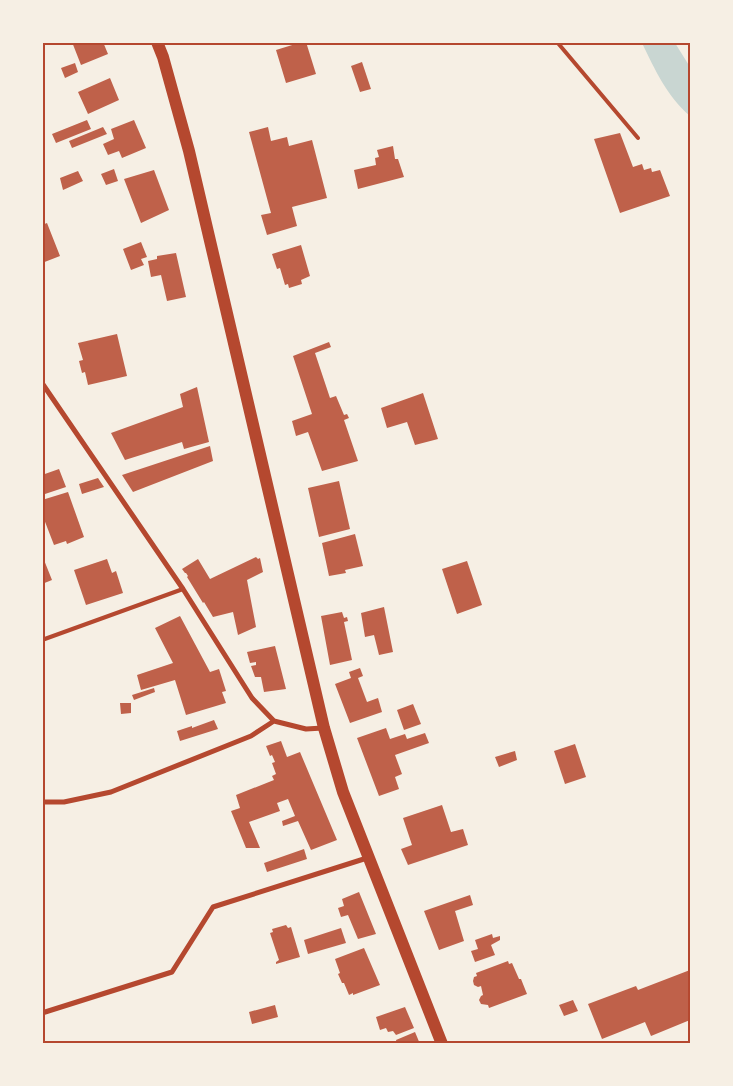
<svg xmlns="http://www.w3.org/2000/svg" width="733" height="1086" viewBox="0 0 733 1086" font-family="'Fira Sans Condensed',sans-serif">
<rect width="100%" height="100%" fill="#f6efe4"/>
<path fill="#c9d6d2" d="M642 43H675L690 67V116C667 96 655 70 642 43Z"/>
<path fill="#bf614a" d="M72 42H103L108 54 81 65Z
M302 42H306L316 74 286 83 276 50Z
M362 62 371 89 360 92 351 66Z
M75 63 78 72 65 78 61 68Z
M110 78 119 100 88 114 78 92Z
M87 120 91 129 56 143 52 134Z
M134 120 146 148 122 158 119 151 108 155 103 144 114 139 111 129Z
M103 127 107 134 72 148 69 141Z
M268 127 271 141 287 137 289 146 312 140 327 198 292 207 297 226 267 235 261 215 271 213 249 132Z
M620 133 633 167 642 164 644 170 651 168 652 172 660 170 670 196 620 213 594 139Z
M393 146 395 159H398L404 177 358 189 354 170 376 165 375 158 379 157 377 150Z
M114 169 118 181 106 185 101 174Z
M154 170 169 210 141 223 124 179Z
M78 171 83 181 63 190 60 178Z
M47 223 60 256 42 263V225Z
M141 242 147 257 141 259 144 265 131 270 123 249Z
M301 245 310 276 301 280 302 284 289 288 288 284 285 285 280 268 277 269 272 254Z
M176 253 186 297 167 301 161 275 151 277 148 261 157 259V256Z
M117 334 127 376 88 385 85 372 82 373 79 361 83 360 78 343Z
M329 342 331 347 315 353 330 398 336 396 344 415 347 414 349 418 344 420 358 461 322 471 308 432 296 436 292 421 312 414 293 356Z
M197 387 209 442 184 449 182 442 125 460 111 433 183 407 180 394Z
M423 393 438 439 415 445 407 422 387 428 381 408Z
M210 446 213 461 133 492 122 475Z
M59 469 66 487 42 495V475Z
M98 478 104 487 82 494 79 484Z
M339 481 350 529 319 537 308 488Z
M68 492 84 537 67 544 66 541 54 545 42 514V500Z
M355 534 363 566 345 570 346 573 329 576 322 543Z
M42 555 52 580 42 584Z
M256 557 258 559 260 558 263 572 247 580 256 627 238 635 233 612 213 617 204 602 203 603 187 577 188 576 186 573H185L182 569 198 559 210 579Z
M107 559 112 573 116 571 123 593 86 605 74 570Z
M467 561 482 605 457 614 442 569Z
M384 607 393 652 379 655 374 635 365 637 361 613Z
M342 612 344 618 347 617 348 621 344 622 352 660 330 665 321 616Z
M180 616 210 672 219 669 226 691 222 692 226 703 186 715 175 680 141 690 137 675 173 663 155 628Z
M275 646 286 689 264 692 261 677H255L251 666 256 665V662L250 663 247 652Z
M360 668 363 676 358 678 367 702 378 698 382 712 350 723 335 684 351 678 349 672Z
M154 688 155 692 134 700 132 695Z
M120 703H131V713L121 714Z
M413 704 421 724 404 730 397 710Z
M214 720 218 729 180 741 177 731 192 726V728Z
M386 728 390 739 405 734 407 739 425 733 429 743 395 755 402 774 395 777 399 789 379 796 357 738Z
M281 741 287 757 300 752 337 840 311 850 298 821 283 826 282 821 295 816 288 799 277 803 280 811 249 822 260 848H246L231 811 240 808 236 795 274 780 272 776 276 774 272 763 275 762 272 755 270 756 266 746Z
M575 744 586 777 565 784 554 751Z
M515 751 517 760 499 767 495 757Z
M442 805 451 832 463 829 468 845 408 865 401 849 412 845 403 818Z
M304 849 307 859 267 872 264 863Z
M359 892 376 934 358 939 348 915 341 917 338 908 344 906 342 899Z
M470 895 473 905 455 911 464 941 439 950 424 911Z
M286 925 288 928 291 927 300 957 276 964V962L279 960 270 933 273 932 272 929Z
M341 928 346 943 308 954 304 940Z
M492 934 493 938 500 936V940L491 945 495 955 475 962 471 951 478 949 475 940Z
M364 948 380 985 353 995V993L349 995 344 983H342L338 974 340 973 335 959Z
M508 961 509 964 512 963 519 979H521L527 994 489 1008 488 1005 481 1004 479 1000 481 996 483 995 481 986 478 987 474 985 473 981 474 977 477 976 476 973Z
M690 970V1020L651 1036 645 1022 602 1039 588 1004 636 986 638 990Z
M573 1000 578 1011 564 1016 559 1005Z
M275 1005 278 1017 252 1024 249 1012Z
M405 1007 414 1028 396 1035 393 1031 388 1032 386 1028 380 1030 376 1017Z
M415 1032 420 1044H397L396 1040Z"/>
<g fill="none" stroke-linecap="round" stroke-linejoin="round">
<path stroke="#b5482f" stroke-width="4" d="M557 42 638 138
M42 640 183 589"/>
<path stroke="#b5482f" stroke-width="5" d="M42 383 183 589 252 698 274 721 306 729 323 728
M42 802H64L111 792 251 736 274 721
M42 1013 172 972 213 907 367 858"/>
<path stroke="#b5482f" stroke-width="12" d="M157 42 163 57 189 151 324 728 343 792 442 1044"/>
</g>
<rect width="733" height="1086" fill="none" stroke="#f6efe4" stroke-width="88"/>
<rect x="44" y="44" width="645" height="998" fill="none" stroke="#b5482f" stroke-width="2"/>
</svg>
